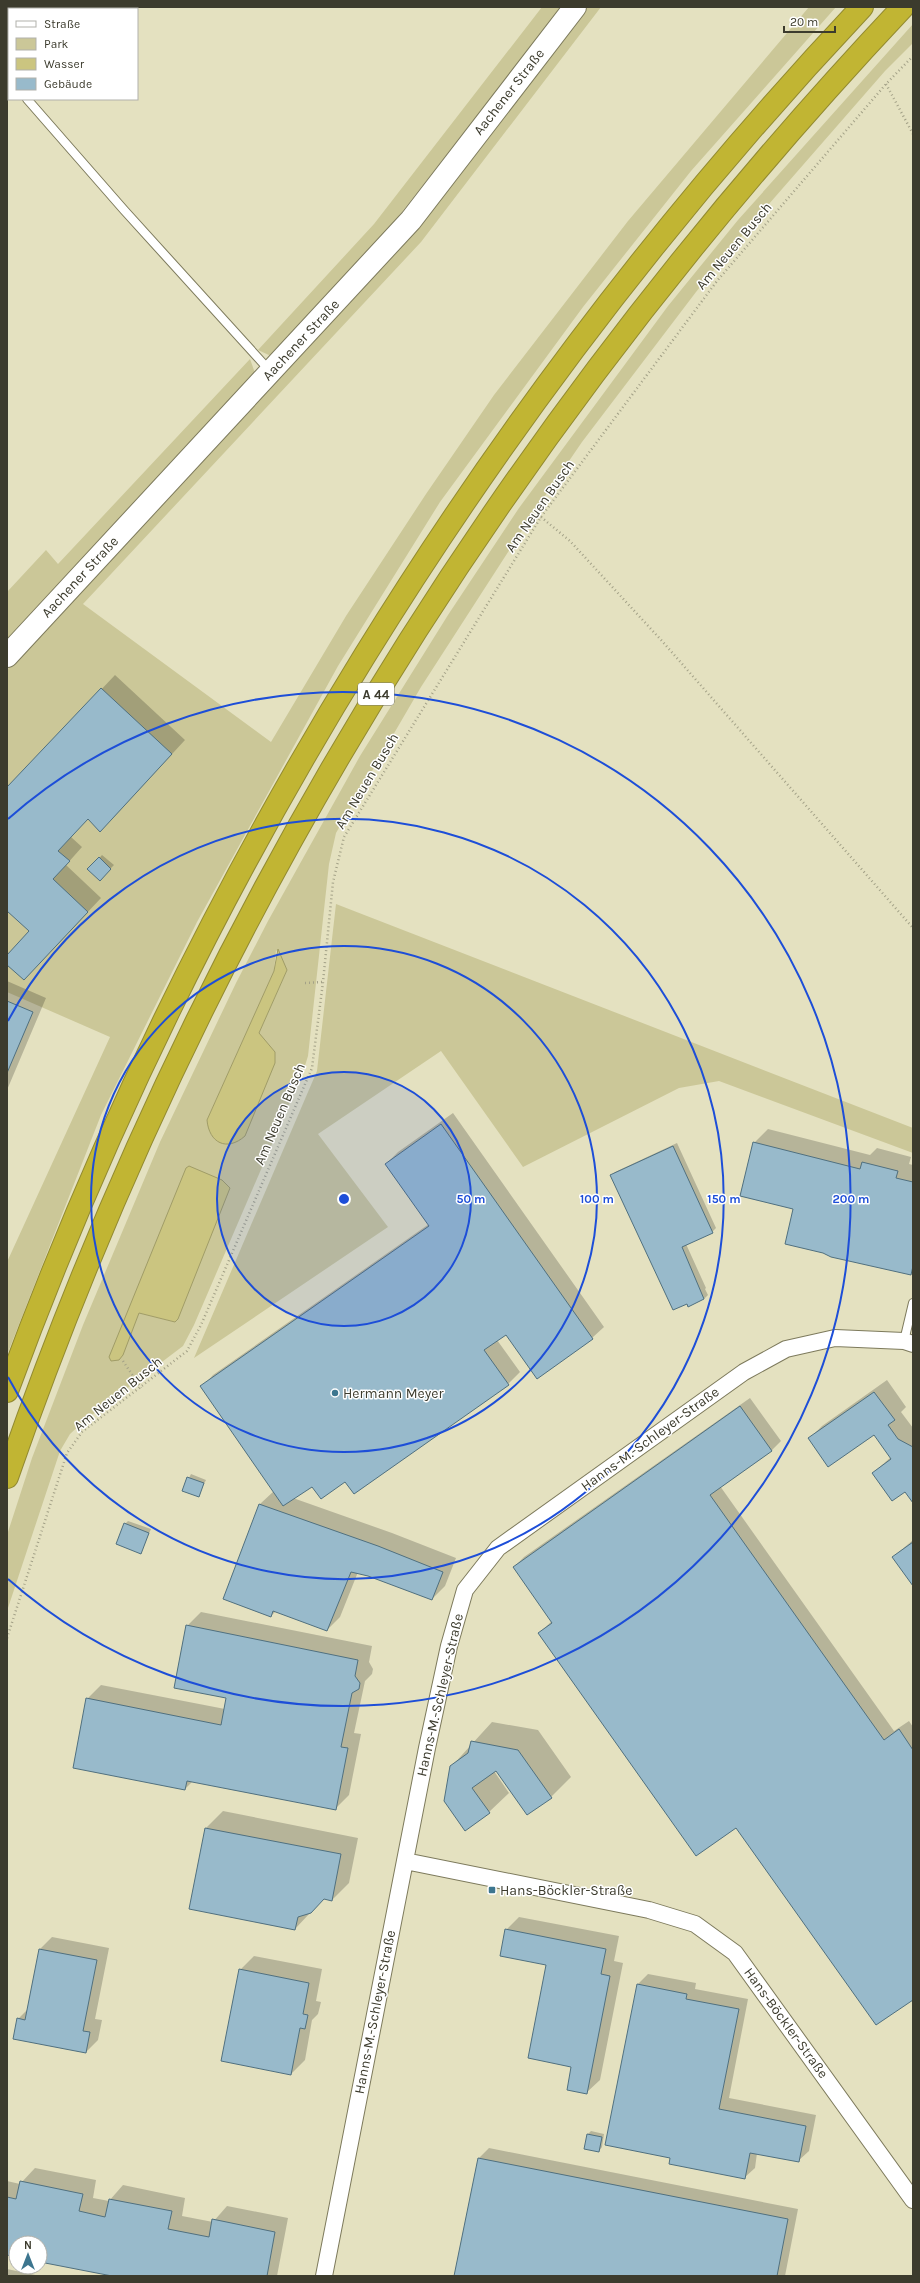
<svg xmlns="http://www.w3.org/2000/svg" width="920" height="2283" viewBox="0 0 920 2283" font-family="Karla,sans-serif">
<rect width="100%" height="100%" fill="#e4e1c0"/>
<path fill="#cbc798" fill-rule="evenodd" d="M542 7H562L387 231 271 356 258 350 374 224Z
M586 7H601L421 242 83 604 271 742 346 616 426 494 494 395 628 221 809 7H836L691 171 583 307 440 502 338 666 197 922 101 1115 7 1355V1262L110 1037 7 992V670L408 237Z
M913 24V43L885 71 749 227 696 292 582 442 532 515 421 687 336 833 329 864 308 1056 303 1072 194 1325 183 1346 84 1421 70 1434 60 1451 7 1611V1535L32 1458 83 1325 160 1142 236 983 268 921 360 756 448 615 519 508 668 306 738 220ZM276 950 287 970 259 1033 207 1120 274 971ZM139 1313 178 1319 175 1322Z
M250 359 255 373 7 642V592L46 550 58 564Z
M336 904 913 1128V1153L719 1081 679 1088 523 1167 441 1051 318 1134 388 1227 194 1358 317 1071Z"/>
<path fill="#cbc580" stroke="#a09c67" d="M278 949 287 970 259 1033 275 1052V1063L245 1136C227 1152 209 1143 207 1120L274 971Z
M189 1166 222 1180 230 1188 178 1319 175 1322 139 1313 123 1355 119 1360 111 1361 109 1357 186 1168Z"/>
<path fill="#0003" d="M115 675 185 740 114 817 88 818 71 837 82 847 66 865 101 898 37 966 7 963V956L31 931 7 909V789Z
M102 855 114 865 100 879 89 869Z
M7 981 46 998 7 1090Z
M453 1113 604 1327 592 1338 506 1334 497 1340 520 1372 508 1384 354 1493 345 1480 312 1485 293 1498 392 1533 456 1558 445 1586 432 1599 358 1572 340 1617 327 1630 276 1611 271 1616 224 1598 260 1504 274 1491 202 1387 213 1375 429 1224 386 1164 398 1152Z
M768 1129 870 1155 877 1148 911 1157 909 1164 913 1165V1272L910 1274 795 1208 754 1143Z
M677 1143 716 1228 712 1232 686 1244 706 1288 705 1289 708 1295 704 1299 611 1176 615 1172Z
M887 1380 906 1407 901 1412 913 1428V1502L905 1491 873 1473 891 1457 874 1433 810 1438 822 1426Z
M750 1398 781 1441 771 1451 720 1486 894 1731 909 1721 913 1727V1998L539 1633 552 1621 514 1567 524 1557Z
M191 1474 206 1480 198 1496 183 1490Z
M128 1521 151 1529 141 1552 125 1524Z
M913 1540V1585L893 1557Z
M201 1612 372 1646 369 1662 373 1669 372 1674 365 1681 354 1733 361 1734 349 1795 335 1809 193 1781 185 1789 87 1699 101 1685 225 1709 228 1697 187 1626Z
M492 1722 538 1730 571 1777 551 1797 496 1770 494 1771 509 1793 489 1812 451 1767Z
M223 1811 358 1838 349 1883 332 1900 324 1898 295 1929 190 1908 206 1828Z
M519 1917 619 1936 614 1961 623 1963 600 2080 586 2093 572 2066 547 1964 506 1930Z
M52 1937 109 1948 95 2019 102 2020 98 2040 86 2052 18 2019 28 2009 40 1949Z
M254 1956 322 1969 316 2001 321 2002 318 2014 312 2020 305 2060 291 2074 240 1970Z
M648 1974 696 1983 695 1989 748 1999 729 2098 816 2115 809 2151 798 2161 757 2153 755 2168 744 2178 671 2157 638 1984Z
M591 2131 604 2134 602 2147 599 2151 588 2134Z
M489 2148 798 2209 785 2276H455L479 2158Z
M35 2168 96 2180 93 2198 109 2201 123 2185 185 2198 182 2216 213 2222 227 2206 288 2218 277 2276H118L40 2261V2243H16V2256L7 2254V2181L20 2184Z
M7 2269 40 2276H7Z"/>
<path fill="#98bacb" stroke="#50707f" d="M101 688 172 754 100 832 88 819 58 851 70 861 53 879 88 912 24 980 7 965V955L29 931 7 911V787Z
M99 857 111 869 100 881 87 869Z
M7 1001 33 1012 7 1073Z
M441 1124 593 1339 537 1379 506 1335 484 1350 509 1385 354 1494 345 1482 321 1499 312 1487 283 1506 200 1386 429 1226 385 1164Z
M753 1142 860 1169 862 1162 898 1171 896 1178 913 1182V1266L911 1275 831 1257 823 1253 785 1244 793 1209 740 1196Z
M673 1146 713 1233 682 1247 704 1299 688 1307 687 1304 673 1310 610 1175Z
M874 1392 895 1420 888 1425 898 1439 913 1447V1503L905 1492 892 1501 872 1473 891 1459 874 1435 828 1467 808 1438Z
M740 1406 772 1451 710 1495 884 1740 899 1729 913 1750V2000L876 2025 736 1828 696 1856 538 1633 552 1623 513 1567Z
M187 1477 204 1483 199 1497 182 1491Z
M259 1504 378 1546 443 1572 432 1600 368 1576 351 1572 327 1631 273 1611 271 1617 223 1599Z
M124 1523 149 1533 141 1554 116 1544Z
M913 1542V1586L892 1557Z
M186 1625 358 1660 355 1676 360 1683 359 1689 352 1693 341 1747 348 1748 336 1810 187 1781 185 1790 73 1768 86 1698 221 1725 226 1698 174 1688Z
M471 1741 518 1750 552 1798 527 1815 496 1771 472 1788 490 1813 465 1831 444 1801 450 1766 468 1753Z
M205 1828 341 1854 332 1901 324 1899 311 1913 298 1917 295 1930 189 1909Z
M505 1929 606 1949 601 1974 610 1976 587 2094 567 2090 571 2067 528 2058 546 1965 500 1956Z
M39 1949 97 1960 83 2031 90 2032 86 2053 13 2039 17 2018 25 2020Z
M239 1969 309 1983 303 2014 308 2015 305 2029 300 2028 291 2075 221 2061Z
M637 1984 687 1994 686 1999 739 2009 719 2109 806 2126 799 2162 750 2153 745 2179 669 2164 670 2158 605 2145Z
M587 2134 602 2137 599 2152 584 2149Z
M478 2158 788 2219 777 2276H454Z
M20 2181 83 2194 79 2211 105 2217 109 2199 172 2211 168 2229 209 2237 212 2219 275 2232 267 2276H112L40 2262V2243H16V2257L7 2255V2197L16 2199Z"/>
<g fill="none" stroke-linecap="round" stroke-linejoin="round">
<g stroke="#7d7a5c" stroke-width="10">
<path id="lane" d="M7 76 9 79
M27 99 124 210 270 371
M904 1341 913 1303"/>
</g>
<g stroke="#7d7a5c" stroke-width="18">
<path id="street" d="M405 1861 649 1910 695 1924 735 1953 913 2200
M324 2276 427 1748 449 1646 465 1590 498 1548 744 1372 786 1349 835 1338 904 1341 913 1344"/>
</g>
<g stroke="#7d7a5c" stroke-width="24">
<path id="secondary" d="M7 656 411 220 575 7"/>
</g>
<g stroke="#928a31" stroke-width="24">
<path id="highway" d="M7 1391C195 878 488 404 862 7
M7 1477C199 923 502 433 903 7"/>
</g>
<path stroke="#a3a187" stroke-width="2.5" stroke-dasharray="1 3" stroke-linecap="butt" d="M886 84 913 134
M541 517 570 541 662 641 913 928
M305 983 323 982
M123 1361 141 1388
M7 1638 67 1453 82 1432 187 1351 201 1325 312 1068 323 982 333 882 344 837 541 517 717 281 886 84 913 56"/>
<use href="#lane" stroke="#fff" stroke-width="8"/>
<use href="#street" stroke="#fff" stroke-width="16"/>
<use href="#secondary" stroke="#fff" stroke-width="22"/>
<use href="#highway" stroke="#c1b533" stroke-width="22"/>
</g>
<circle cx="344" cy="1199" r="127" fill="#1d4ed8" fill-opacity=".12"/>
<g fill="none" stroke="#1d4ed8" stroke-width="2">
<circle cx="344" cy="1199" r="127"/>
<circle cx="344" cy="1199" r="253"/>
<path d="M8 1021A380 380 0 1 1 8 1377"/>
<path d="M8 819A507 507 0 1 1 8 1579"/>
</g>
<g fill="#3d768f" stroke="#fff" stroke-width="1.5">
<circle cx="335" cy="1393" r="4"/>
<rect x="488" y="1886" width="8" height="8" rx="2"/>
</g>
<g text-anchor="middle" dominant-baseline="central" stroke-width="3" stroke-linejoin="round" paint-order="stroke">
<rect fill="#fff" stroke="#76766c" stroke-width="1" x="358" y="683" width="36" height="22" rx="3"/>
<g font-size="13" font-weight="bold" fill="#3c3b2d">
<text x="376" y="694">A 44</text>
</g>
<g font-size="14" fill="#3c3b2d" stroke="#fff">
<text transform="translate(509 92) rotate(-52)">Aachener Straße</text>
<text transform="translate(734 246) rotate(-50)">Am Neuen Busch</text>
<text transform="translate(301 340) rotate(-47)">Aachener Straße</text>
<text transform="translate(540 506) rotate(-55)">Am Neuen Busch</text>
<text transform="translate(80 577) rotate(-47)">Aachener Straße</text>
<text transform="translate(367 781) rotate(-59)">Am Neuen Busch</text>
<text transform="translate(280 1114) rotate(-67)">Am Neuen Busch</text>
<text transform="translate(118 1394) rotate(-39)">Am Neuen Busch</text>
<text transform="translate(650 1439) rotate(-36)">Hanns-M.-Schleyer-Straße</text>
<text transform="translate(440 1695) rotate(-77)">Hanns-M.-Schleyer-Straße</text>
<text transform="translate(375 2012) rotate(-79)">Hanns-M.-Schleyer-Straße</text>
<text transform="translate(786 2023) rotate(54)">Hans-Böckler-Straße</text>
</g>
<g font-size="14" fill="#3c3b2d" stroke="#fff" text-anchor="start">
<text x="343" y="1393">Hermann Meyer</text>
<text x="500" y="1890">Hans-Böckler-Straße</text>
</g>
</g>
<circle cx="344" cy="1199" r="6" fill="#1d4ed8" stroke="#fff" stroke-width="2"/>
<g font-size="12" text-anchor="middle" font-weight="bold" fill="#1d4ed8" stroke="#fff" stroke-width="3" stroke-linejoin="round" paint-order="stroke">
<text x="471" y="1203">50 m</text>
<text x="597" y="1203">100 m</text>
<text x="724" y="1203">150 m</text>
<text x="851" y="1203">200 m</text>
</g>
<rect width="920" height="2283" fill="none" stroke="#3c3b2d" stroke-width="16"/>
<rect x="8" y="8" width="130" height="92" fill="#ffffff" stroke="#b1b1ab"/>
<rect x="16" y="21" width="20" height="6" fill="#ffffff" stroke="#b1b1ab"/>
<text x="44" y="28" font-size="12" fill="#3c3b2d">Straße</text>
<rect x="16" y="38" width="20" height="12" fill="#cbc798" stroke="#b1b1ab"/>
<text x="44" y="48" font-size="12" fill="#3c3b2d">Park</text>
<rect x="16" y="58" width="20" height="12" fill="#cbc580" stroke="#b1b1ab"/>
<text x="44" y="68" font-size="12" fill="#3c3b2d">Wasser</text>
<rect x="16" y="78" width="20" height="12" fill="#98bacb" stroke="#b1b1ab"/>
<text x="44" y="88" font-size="12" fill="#3c3b2d">Gebäude</text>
<g transform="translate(28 2255)"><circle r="19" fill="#ffffff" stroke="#b1b1ab"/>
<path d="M0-3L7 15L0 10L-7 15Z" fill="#3d768f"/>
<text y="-6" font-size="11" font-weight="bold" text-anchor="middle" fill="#3c3b2d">N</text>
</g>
<path d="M784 26v6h51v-6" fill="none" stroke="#3c3b2d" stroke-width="2"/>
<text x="790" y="26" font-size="12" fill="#3c3b2d" stroke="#ffffff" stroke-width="3" paint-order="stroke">20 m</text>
</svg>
